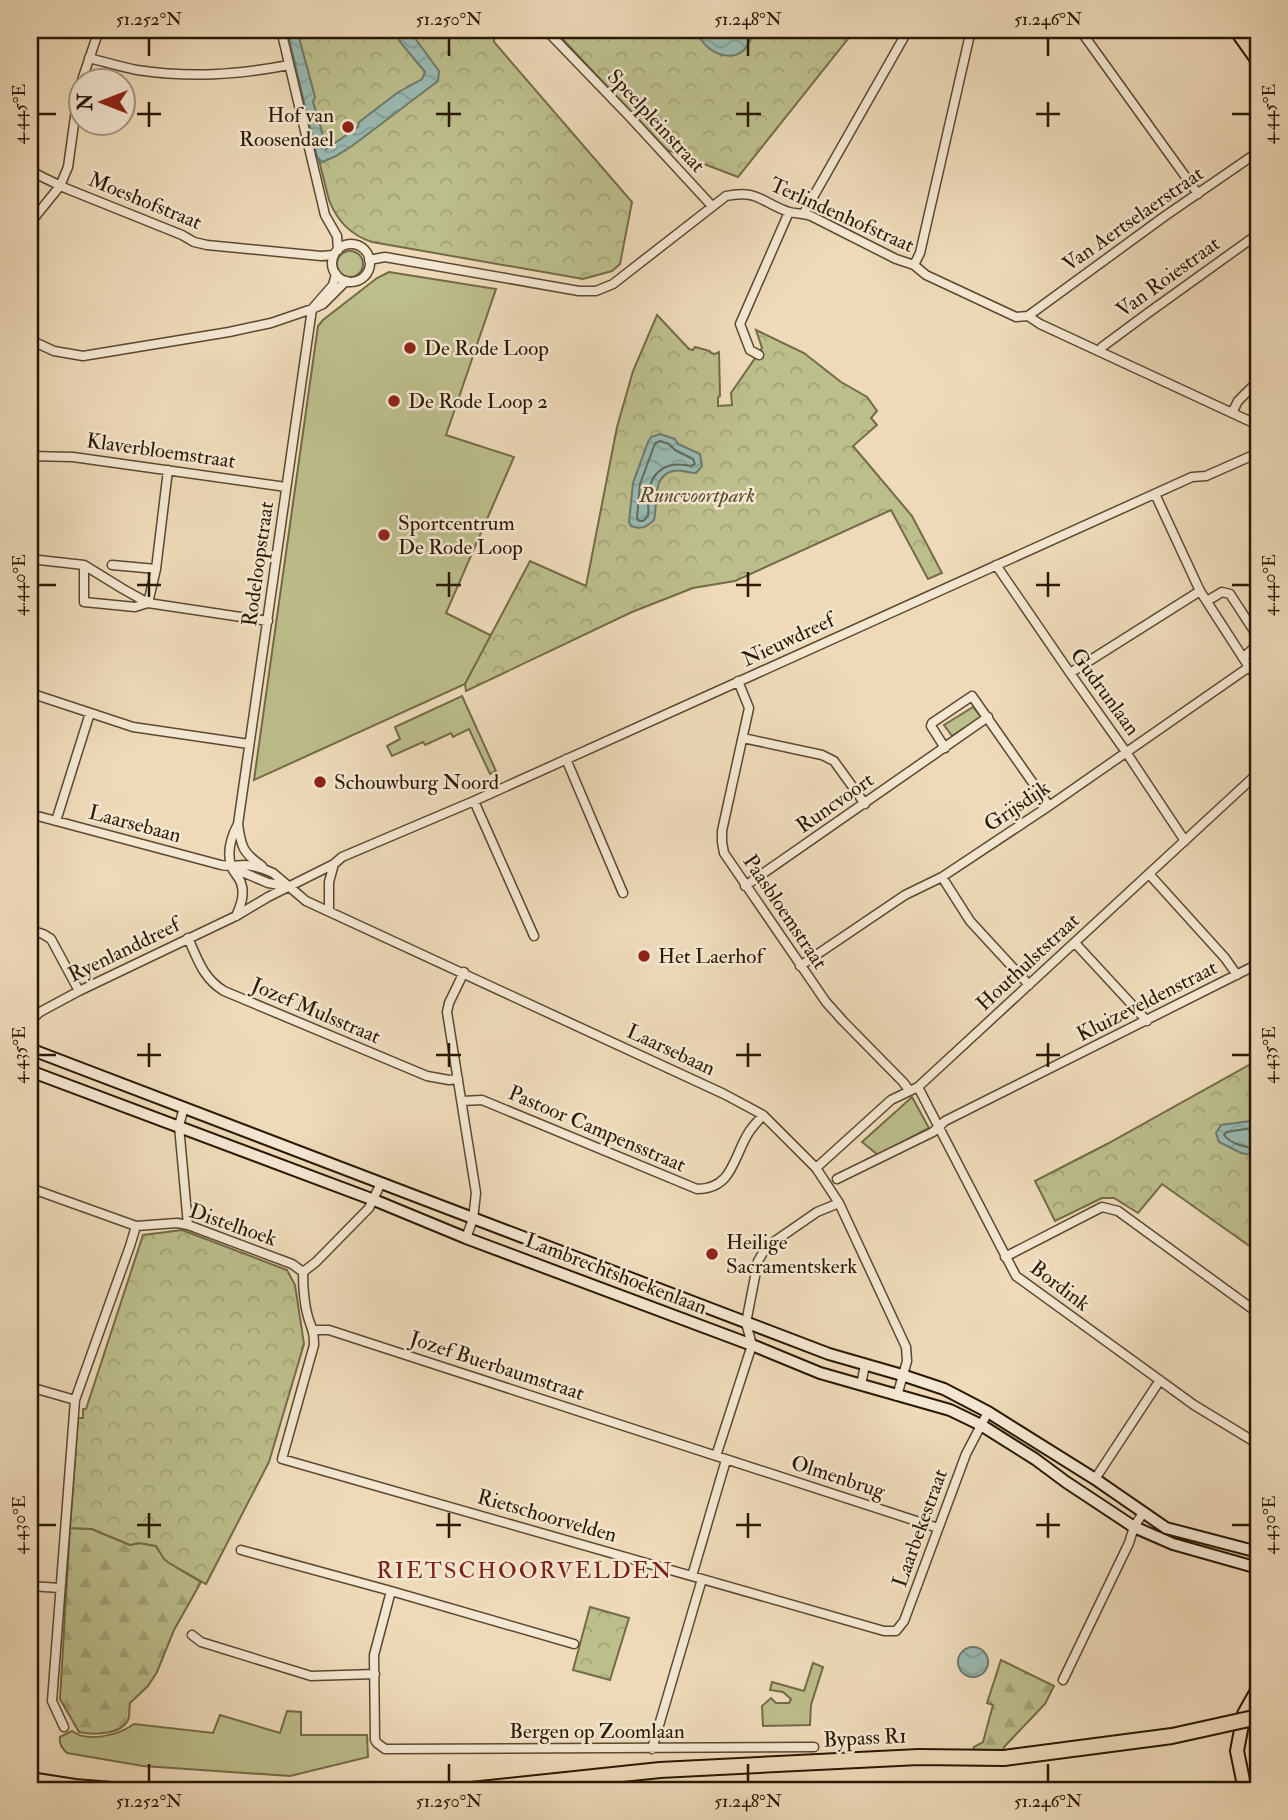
<svg xmlns="http://www.w3.org/2000/svg" width="1288" height="1820" viewBox="0 0 1288 1820" font-family="'IM FELL Double Pica',serif">
<defs>
<pattern id="forest-firs" width="22" height="20" patternUnits="userSpaceOnUse" patternTransform="scale(1.75)"><rect width="22" height="20" fill="#bcbe8c"/><path d="M5 1l3.5 6h-7zM16 11l3.5 6h-7z" fill="#a2a377"/></pattern>
<pattern id="park-crowns" width="20" height="18" patternUnits="userSpaceOnUse" patternTransform="scale(1.75)"><rect width="20" height="18" fill="#bcbe8c"/><path d="M2 6a3 3 0 1 1 6 0M12 15a3 3 0 1 1 6 0" fill="none" stroke="#a2a377"/></pattern>
<pattern id="water-waves" width="16" height="10" patternUnits="userSpaceOnUse" patternTransform="scale(1.75)"><rect width="16" height="10" fill="#99bab2"/><path d="M0 5q4-4 8 0t8 0" fill="none" stroke="#849f97"/></pattern>
</defs>
<rect width="100%" height="100%" fill="#eedab9"/>
<filter id="stains"><feTurbulence type="fractalNoise" baseFrequency=".00286" numOctaves="4"/><feColorMatrix values="0 0 0 0 .2 0 0 0 0 .09 0 0 0 0 .02 0 0 0 .5 -.17"/></filter>
<radialGradient id="worn" r=".72"><stop offset=".6" stop-color="#630" stop-opacity="0"/><stop offset="1" stop-color="#630" stop-opacity=".3"/></radialGradient>
<path fill="#bcbe8c" stroke="#736b46" stroke-width="2" d="M337 264a13 13 0 1 1 26 0a13 13 0 1 1-26 0Z
M389 272 496 289 446 435 514 457 446 613 492 636 465 684 254 780 318 326 323 320 377 278Z
M462 696 496 771 490 774 469 729 453 737 451 733 425 745 423 742 392 756 387 746 400 739 395 727Z
M973 707 981 717 952 736 944 725Z
M912 1097 929 1128 878 1155 862 1142Z
M813 1663 823 1667 811 1705 810 1725 763 1726 762 1706 771 1698 776 1703H789L791 1699 783 1692 770 1690 772 1682 804 1691Z
M287 1711 301 1712V1735H367L368 1757 290 1776 143 1766 67 1753C62 1748 59 1744 60 1737L72 1731C88 1743 119 1735 134 1724L213 1733 220 1715 280 1733Z"/>
<path fill="url(#forest-firs)" stroke="#736b46" stroke-width="2" d="M70 1528 92 1529 130 1545 139 1543 156 1546C168 1565 183 1571 201 1582L174 1630 157 1672 148 1686 130 1703C129 1708 130 1716 128 1720 121 1735 92 1735 79 1732L60 1699Z
M1001 1660 1054 1686 1045 1704 1004 1747 1003 1751 973 1753 974 1747 983 1742 993 1705 987 1703Z"/>
<path fill="url(#park-crowns)" stroke="#736b46" stroke-width="2" d="M286 30H494V42L632 202 620 264 612 271 583 279 372 242C350 235 337 221 329 200Z
M554 30H855L738 177 667 150Z
M657 315 689 349 693 350 695 347 710 351 711 353 715 354 719 352 720 396 718 397V406L732 405 731 393 762 348 756 330 804 353 841 382 867 397 877 411 871 418 877 425 853 446 912 516 942 573 928 579 891 510 735 581 693 588 632 612 466 691 465 684 530 561 586 586 617 427 633 371Z
M1258 1060V1252L1162 1184 1138 1213 1114 1198H1102L1055 1221 1035 1181 1107 1144Z
M182 1230 287 1270 295 1285 304 1344 269 1462 206 1584 169 1563 164 1559 156 1546 139 1543 130 1545 92 1529 70 1528 78 1418H83V1409H86L143 1235Z
M590 1607 629 1618 610 1680 573 1670Z"/>
<path fill="url(#water-waves)" stroke="#6d796b" stroke-width="2" d="M287 30H297L315 97 313 102 320 124 326 149 358 127 359 122 397 93 422 79 425 72 401 43 394 30H409L439 71 438 81 352 146 334 157 322 162 317 157Z
M696 30H753V31C747 68 707 60 696 30Z
M660 434 675 439 678 444 700 454 702 466 696 473C688 473 681 469 673 471 651 476 658 505 654 520 646 527 642 530 631 526L629 522 633 483 648 442 651 437Z
M1258 1120V1156L1241 1153 1219 1142 1216 1133 1221 1125Z
M958 1662a15 15 0 1 1 30 0a15 15 0 1 1-30 0Z"/>
<g fill="none" stroke-linecap="round" stroke-linejoin="round">
<path stroke="#62695a" stroke-width="2" d="M660 441 669 444 675 450 693 459 695 464 691 466C666 460 649 472 648 499 648 505 649 510 648 516L643 521H639L637 518 640 484 654 446 656 443Z
M1258 1127 1227 1132 1224 1135C1232 1145 1246 1147 1258 1149"/>
<g stroke="#5b482f" stroke-width="11">
<path id="street" d="M281 30 325 215 337 236 338 250
M546 30 628 115 712 206
M1080 30 1198 194
M89 58C105 62 121 67 137 70 191 78 236 75 289 65
M82 80 99 30
M30 171 65 188 182 235 194 242 207 245 321 256 334 255
M804 213 908 30
M30 223 60 186 68 167 78 95 80 85
M332 263a19 19 0 1 1 38 0a19 19 0 1 1-38 0Z
M369 260 385 257 579 291H596L613 284 726 196C758 189 762 203 789 212 797 214 804 213 811 216L896 259 914 265 926 275 1016 317 1028 316 1040 324 1258 425
M914 265 920 253 971 30
M1028 316 1165 216 1258 152
M30 340 54 351 83 356 229 332 271 323 312 309 323 304 346 281
M1100 351 1102 347 1148 313 1258 234
M759 355 750 350 740 324 789 212
M1232 413 1238 401 1258 381
M30 456 73 457 286 487
M1155 494 1200 591 1249 667 1258 678
M30 559 84 565 123 589 148 603 268 621
M84 565V602L135 607 148 603
M112 565 156 569
M996 565 1070 673 1126 752 1185 841
M1207 601 1222 592 1230 594 1256 634 1258 643
M148 603 156 569 168 470
M1243 658 1258 644
M1070 673 1200 591
M738 681 749 708 722 831V842L724 853 826 1002 843 1021 903 1082 909 1090
M30 693 133 727 249 744
M743 738 822 755 834 761 865 804
M945 748 931 726 932 723 972 696 1049 806
M566 759 623 893
M474 801 534 936
M30 814 221 865C230 867 237 865 245 865 254 866 265 869 273 873L306 901 724 1094 763 1115 816 1168 839 1203 906 1347 907 1361 897 1396
M56 821 90 713
M262 866C243 853 241 847 238 824L312 309 333 285 336 274
M233 868 268 883 286 886
M1149 874 1225 958 1237 975
M942 877 970 921 1029 985
M745 886 988 717
M329 910V882L334 864
M236 916C241 905 245 894 241 883 239 877 234 873 232 868 226 853 231 837 238 824
M30 930 43 934 51 939 79 991
M188 938C198 960 203 978 224 991L427 1076 449 1080 458 1079
M1075 943 1147 1021
M800 966 905 895 942 877 1049 806 1249 667
M464 972 449 1003 447 1012 476 1193 473 1219 466 1238
M30 1021 40 1012 79 991 236 916 268 897 334 864 342 857 474 801 1192 477 1206 476 1258 453
M918 1087 1016 1276 1194 1405 1258 1444
M462 1101 482 1100 697 1189C733 1189 733 1157 749 1132 753 1126 758 1121 763 1115
M184 1107 179 1126 188 1225
M816 1168 891 1100 918 1087 1258 773
M837 1179 933 1132 945 1121 1258 964
M30 1188 136 1226 177 1223 188 1225 292 1264 303 1272
M1005 1257 1102 1207 1118 1211 1258 1313
M303 1272C303 1286 304 1303 308 1317 312 1330 314 1331 314 1345L282 1459 884 1631H896L904 1621 966 1454 988 1412
M303 1272 316 1262 369 1208 381 1183
M314 1330H329L938 1528
M861 1385 865 1365
M30 1387 75 1400
M716 1456 752 1345 746 1323 758 1261 764 1251 775 1241 817 1212 839 1203
M1095 1479 1160 1380
M241 1550 391 1591 574 1644
M692 1576 726 1460
M30 1586 60 1588
M391 1591 374 1655 375 1740 377 1743 385 1749 814 1747
M192 1635 201 1642 311 1676 375 1674
M1063 1680 1129 1543 1134 1527 1143 1513
M64 1727 52 1701 75 1400 130 1246 136 1226
M652 1749 702 1579"/>
</g>
<g stroke="#2a1801" stroke-width="14">
<path id="secondary" d="M30 1049 829 1354 902 1375 944 1389 988 1412 1095 1479 1166 1528 1258 1552
M30 1071 374 1200 466 1238 752 1345 820 1373 950 1410 981 1425 1035 1459 1066 1482 1134 1527 1173 1544 1258 1568"/>
</g>
<g stroke="#2a1801" stroke-width="16">
<path id="primary" d="M1236 30 1258 61
M1245 1790 1237 1751 1244 1714 1258 1689"/>
</g>
<g stroke="#2a1801" stroke-width="18">
<path id="highway" d="M30 1780 75 1787 112 1790
M471 1790 660 1770 858 1760"/>
</g>
<use href="#street" stroke="#f4e7d2" stroke-width="8"/>
<use href="#secondary" stroke="#f4e7d2" stroke-width="10"/>
<use href="#primary" stroke="#eedab9" stroke-width="12"/>
<use href="#highway" stroke="#eedab9" stroke-width="14"/>
<path stroke="#2a1801" stroke-width="2" d="M1245 30 1258 48"/>
<g stroke="#2a1801" stroke-width="18" stroke-linecap="butt">
<path id="highway-bridge" d="M858 1760 919 1757 1004 1758 1172 1736 1258 1717"/>
</g>
<use href="#highway-bridge" stroke="#eedab9" stroke-width="14"/>
</g>
<path fill="none" stroke="#2a1801" stroke-width="2.5" d="M149 38V56M449 38V56M748 38V56M1048 38V56M149 102V127M449 102V127M748 102V127M1048 102V127M38 114H56M137 114H161M436 114H461M736 114H761M1036 114H1060M1232 114H1250M149 572V597M449 572V597M748 572V597M1048 572V597M38 585H56M137 585H161M436 585H461M736 585H761M1036 585H1060M1232 585H1250M149 1043V1067M449 1043V1067M748 1043V1067M1048 1043V1067M38 1055H56M137 1055H161M436 1055H461M736 1055H761M1036 1055H1060M1232 1055H1250M149 1513V1538M449 1513V1538M748 1513V1538M1048 1513V1538M38 1525H56M137 1525H161M436 1525H461M736 1525H761M1036 1525H1060M1232 1525H1250M149 1764V1782M449 1764V1782M748 1764V1782M1048 1764V1782"/>
<g fill="#8f2418" stroke="#f4e7d2" stroke-width="2.5">
<circle cx="348" cy="127" r="7"/>
<circle cx="410" cy="348" r="7"/>
<circle cx="394" cy="401" r="7"/>
<circle cx="384" cy="535" r="7"/>
<circle cx="320" cy="782" r="7"/>
<circle cx="644" cy="956" r="7"/>
<circle cx="712" cy="1254" r="7"/>
</g>
<g text-anchor="middle" dominant-baseline="central" stroke-width="5" stroke-linejoin="round" paint-order="stroke">
<g font-size="21" fill="#2a1801" stroke="#f4e7d2" text-anchor="start">
<text x="334" y="115" text-anchor="end">Hof van<tspan x="334" dy="24">Roosendael</tspan></text>
<text x="424" y="348">De Rode Loop</text>
<text x="408" y="401">De Rode Loop 2</text>
<text x="398" y="523">Sportcentrum<tspan x="398" dy="24">De Rode Loop</tspan></text>
<text x="334" y="782">Schouwburg Noord</text>
<text x="658" y="956">Het Laerhof</text>
<text x="726" y="1242">Heilige<tspan x="726" dy="24">Sacramentskerk</tspan></text>
</g>
<g font-size="21" fill="#2a1801" stroke="#f4e7d2">
<text transform="translate(656 121) rotate(47)">Speelpleinstraat</text>
<text transform="translate(145 201) rotate(22)">Moeshofstraat</text>
<text transform="translate(842 215) rotate(24)">Terlindenhofstraat</text>
<text transform="translate(1133 219) rotate(-35)">Van Aertselaerstraat</text>
<text transform="translate(1168 277) rotate(-36)">Van Roiestraat</text>
<text transform="translate(161 451) rotate(8)">Klaverbloemstraat</text>
<text transform="translate(258 564) rotate(-82)">Rodeloopstraat</text>
<text transform="translate(788 640) rotate(-25)">Nieuwdreef</text>
<text transform="translate(1105 692) rotate(54)">Gudrunlaan</text>
<text transform="translate(835 803) rotate(-35)">Runcvoort</text>
<text transform="translate(1017 806) rotate(-34)">Grijsdijk</text>
<text transform="translate(135 824) rotate(15)">Laarsebaan</text>
<text transform="translate(785 912) rotate(56)">Paasbloemstraat</text>
<text transform="translate(124 950) rotate(-26)">Ryenlanddreef</text>
<text transform="translate(1028 962) rotate(-43)">Houthulststraat</text>
<text transform="translate(1147 1001) rotate(-27)">Kluizeveldenstraat</text>
<text transform="translate(316 1011) rotate(23)">Jozef Mulsstraat</text>
<text transform="translate(671 1050) rotate(25)">Laarsebaan</text>
<text transform="translate(597 1129) rotate(23)">Pastoor Campensstraat</text>
<text transform="translate(233 1225) rotate(19)">Distelhoek</text>
<text transform="translate(616 1274) rotate(21)">Lambrechtshoekenlaan</text>
<text transform="translate(1060 1286) rotate(37)">Bordink</text>
<text transform="translate(497 1366) rotate(18)">Jozef Buerbaumstraat</text>
<text transform="translate(838 1477) rotate(18)">Olmenbrug</text>
<text transform="translate(547 1516) rotate(16)">Rietschoorvelden</text>
<text transform="translate(920 1528) rotate(-70)">Laarbekestraat</text>
<text x="597" y="1731">Bergen op Zoomlaan</text>
<text transform="translate(865 1738) rotate(-3)">Bypass R1</text>
</g>
<g font-size="21" font-style="italic" fill="#564a2b" stroke="#f4e7d2">
<text x="697" y="495">Runcvoortpark</text>
</g>
<g font-size="23" letter-spacing="2" fill="#7a1f14" stroke="#f4e7d2">
<text x="525" y="1570">RIETSCHOORVELDEN</text>
</g>
</g>
<rect width="1288" height="1820" fill="none" stroke="#eedab9" stroke-width="77"/>
<g transform="translate(102 102) rotate(270)"><circle r="33" fill="#f4e7d2" stroke="#a3947e" stroke-width="2"/>
<path d="M0-5L12 26L0 18L-12 26Z" fill="#8f2418"/>
<text y="-10" font-size="19" font-weight="bold" text-anchor="middle" fill="#2a1801">N</text>
</g>
<rect x="38" y="38" width="1212" height="1744" fill="none" stroke="#2a1801" stroke-width="2.5"/>
<g font-size="18" text-anchor="middle" fill="#2a1801">
<text x="149" y="25">51.252°N</text>
<text x="449" y="25">51.250°N</text>
<text x="748" y="25">51.248°N</text>
<text x="1048" y="25">51.246°N</text>
<text transform="translate(1269 114) rotate(-90)" y="6">4.445°E</text>
<text transform="translate(19 114) rotate(-90)" y="6">4.445°E</text>
<text transform="translate(1269 585) rotate(-90)" y="6">4.440°E</text>
<text transform="translate(19 585) rotate(-90)" y="6">4.440°E</text>
<text transform="translate(1269 1055) rotate(-90)" y="6">4.435°E</text>
<text transform="translate(19 1055) rotate(-90)" y="6">4.435°E</text>
<text transform="translate(19 1525) rotate(-90)" y="6">4.430°E</text>
<text transform="translate(1269 1525) rotate(-90)" y="6">4.430°E</text>
<text x="149" y="1807">51.252°N</text>
<text x="449" y="1807">51.250°N</text>
<text x="748" y="1807">51.248°N</text>
<text x="1048" y="1807">51.246°N</text>
</g>
<rect width="100%" height="100%" filter="url(#stains)"/>
<rect width="100%" height="100%" fill="url(#worn)"/>
</svg>
